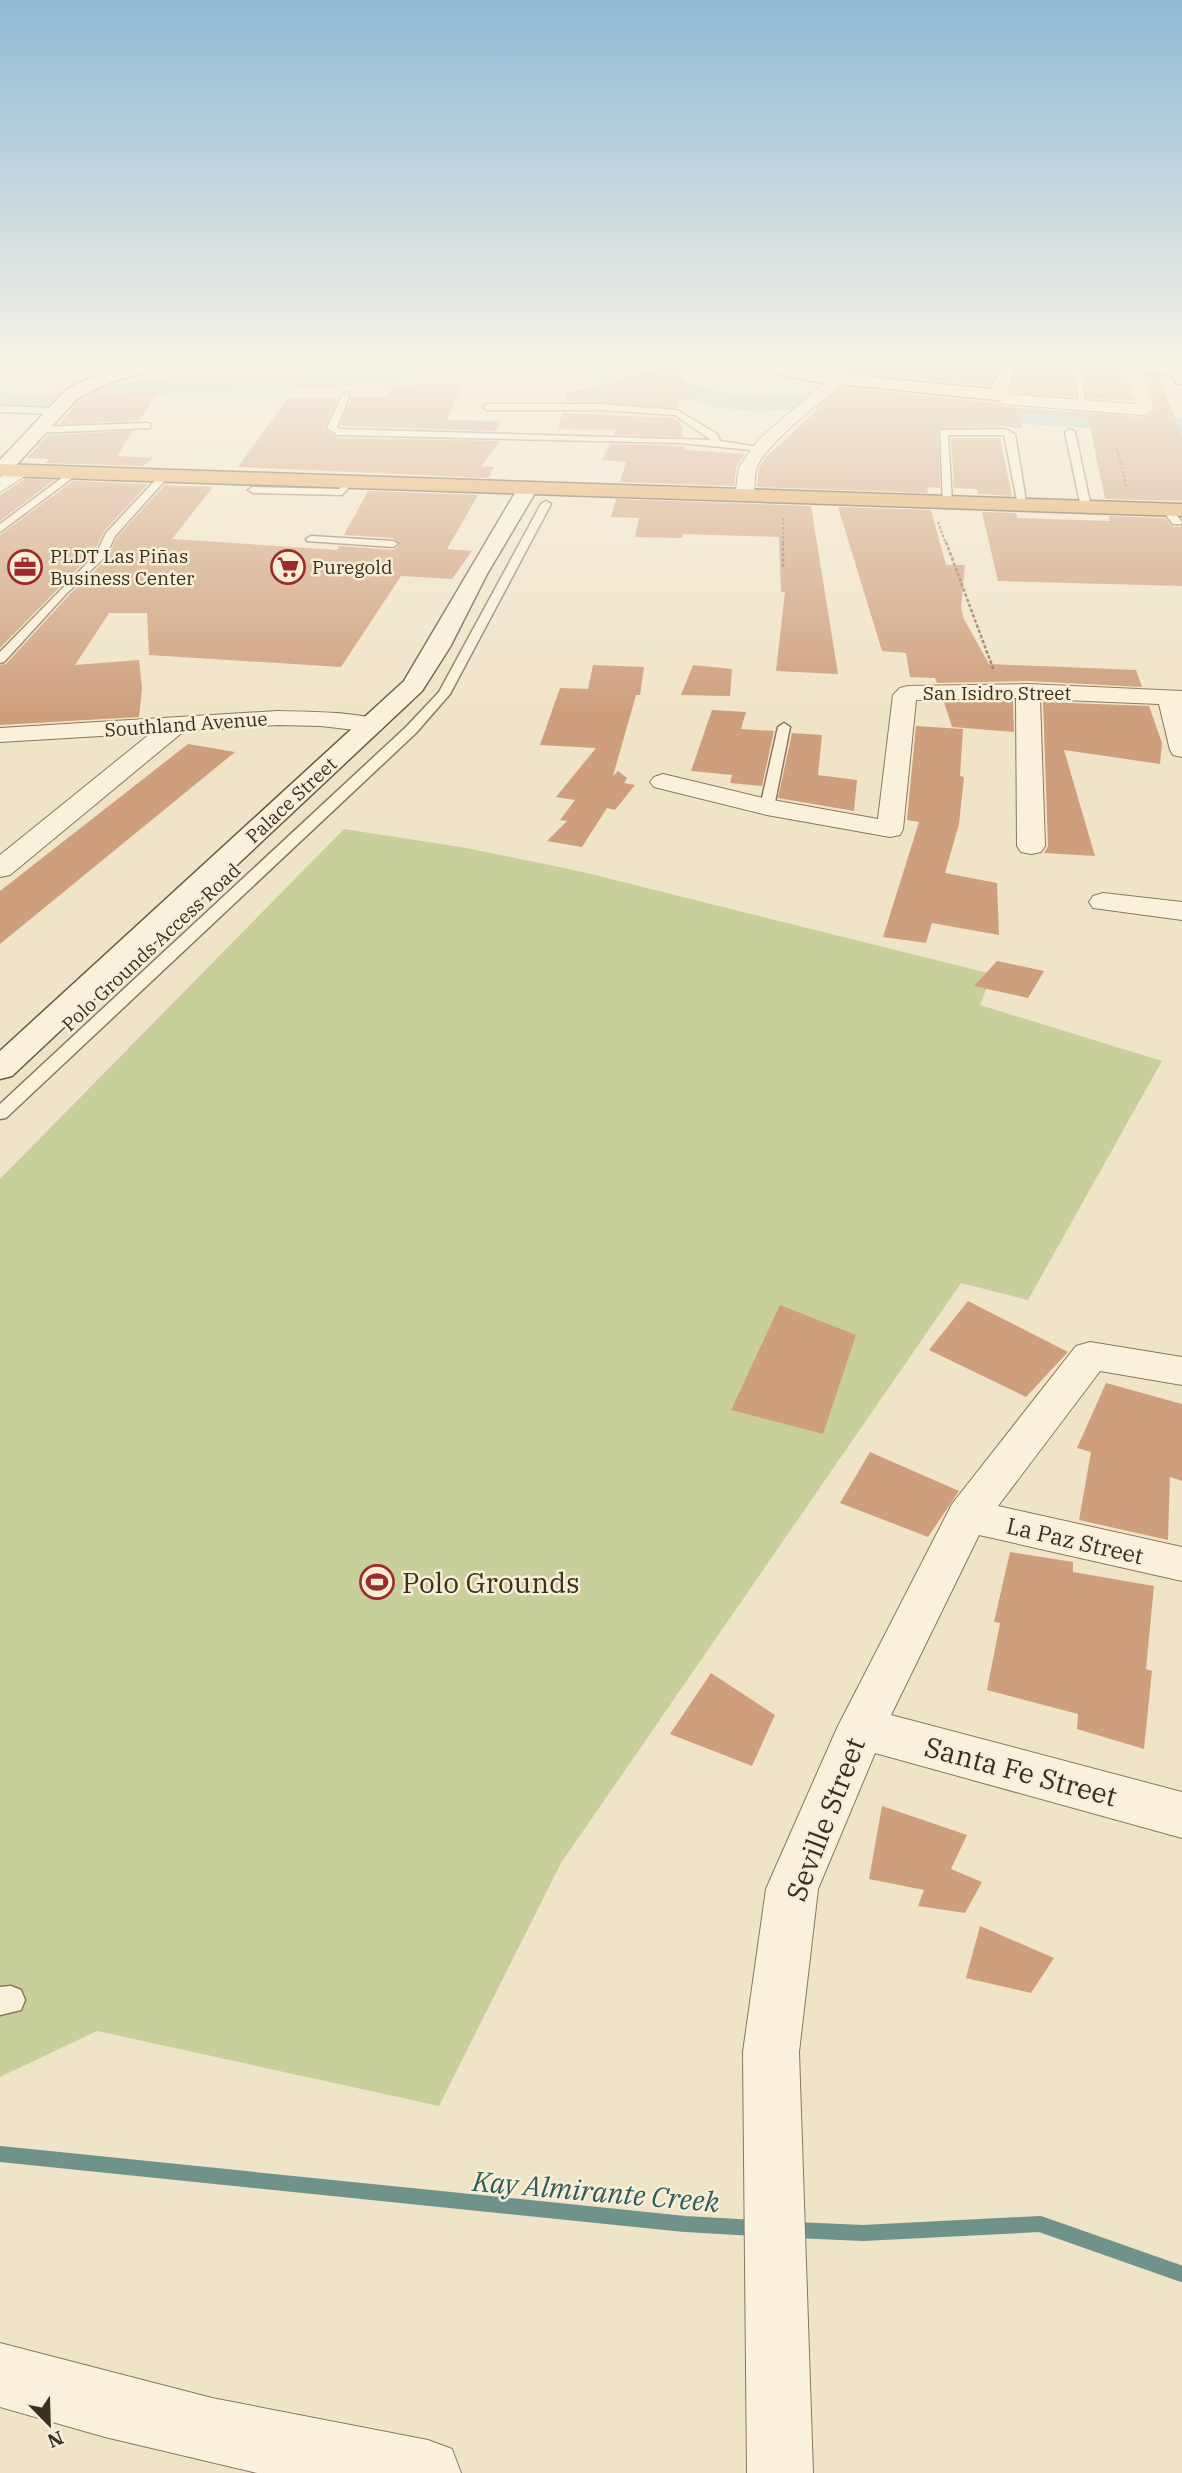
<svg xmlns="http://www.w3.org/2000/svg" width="1182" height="2473" viewBox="0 0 1182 2473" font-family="'IBM Plex Serif',serif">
<rect width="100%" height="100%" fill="#f0e4c8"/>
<path fill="#c9cf9b" d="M344 829 467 848 583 872 992 974 980 1005 1162 1061 1028 1300 961 1283 561 1863 439 2106 97 2031 0 2077V1179Z"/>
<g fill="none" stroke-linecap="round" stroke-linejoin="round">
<path stroke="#6f938a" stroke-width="16" d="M0 2154 685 2224 755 2228
M795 2230 863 2233 1040 2224 1182 2274"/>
<path fill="#a9c4bc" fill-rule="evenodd" d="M365 366H466L463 371 454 373 300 390 187 391 31 412 0 407V391L31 396 187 375 300 374Z
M505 366 630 367 674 377 720 392 758 395 826 392 881 399 1182 418V434L881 415 826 408 758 411 717 408 630 381 517 373 508 371Z"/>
</g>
<path fill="#cf9f7d" d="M673 366H677L693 397 677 401 679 408 565 401 568 393Z
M851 366H998L989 386 851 372Z
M1019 366H1070L1075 397 1010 392Z
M1083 366 1117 368 1122 371 1132 401 1087 398Z
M1145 374 1159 375 1182 437V501L1105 499 1088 418 1018 412 1023 429 1005 426 938 428 940 488 927 487 928 493 757 487 759 468 767 456 842 387 997 403 1004 407 1143 418 1156 410Z
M417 383 462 384 447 420 500 421 497 431 340 426 352 397H387L393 386 415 387Z
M158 390 139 421 59 424 77 404 91 397Z
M288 398 337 399 324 429 338 438 501 441 481 466 494 467 488 478 238 467Z
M562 413 674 418 681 422 683 437 614 435 616 430 558 429Z
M133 431 117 456 153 458 143 466 44 463 50 459 27 458 48 435Z
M951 438H1000L1012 496 978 494 977 489 954 488Z
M610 444 681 446H685V450L745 454 736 467 734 486 620 482 626 462 602 460Z
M25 479 54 480 0 521V495Z
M73 481 148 484 104 531 94 552 0 648V535Z
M165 485 213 487 172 539 337 550 339 546 393 550 400 545 393 538 344 535 368 491 478 495 447 549 472 551 452 579 401 576 341 667 149 655 147 613H109L75 665 139 660 142 689 139 717 0 725V665L6 664 69 595 107 559 117 537Z
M616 499 811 506 838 674 776 671 785 592H781L779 537 683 534 682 538 635 537 639 518 611 517Z
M838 507 931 510 946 565H965L961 608 964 619 989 664 1136 670 1142 687 1028 681 937 683 935 678 910 677 906 653 882 651Z
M982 512 1016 513 1017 518 1110 521 1109 516 1165 518 1173 527 1182 526V586L998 581Z
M593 665 644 667 640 695H636L613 776 618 771 627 778 624 783 635 785 615 810 607 808 582 847 547 841 567 821 560 820 575 800 556 797 596 748 540 745 560 688 588 689Z
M693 665 732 669 730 696 681 695Z
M1013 701 1014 732 952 727 944 702Z
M1043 702 1149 706 1162 743 1160 764 1064 750 1095 856 1044 853 1048 846Z
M712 710 746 712 741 729 774 731 762 786 730 783 732 775 691 771Z
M916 726 963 729 960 776 964 777 959 824 945 873 997 883 999 935 932 923 926 943 883 937 919 822 907 820Z
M792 733 822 735 818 775 857 780 854 811 778 798Z
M188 744 235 752 0 944V891Z
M997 961 1044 971 1028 998 974 986Z
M968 1301 1068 1352 1026 1397 929 1350Z
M780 1305 856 1335 823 1434 731 1410Z
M1106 1383 1182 1404V1481L1170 1477 1168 1540 1079 1520 1091 1452 1077 1448Z
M870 1452 959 1491 928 1537 840 1503Z
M1010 1552 1073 1562V1572L1154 1586 1146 1669 1152 1671 1144 1749 1077 1729 1078 1714 987 1690 1000 1623 994 1622Z
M711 1673 775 1715 752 1766 670 1734Z
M882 1806 967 1835 951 1869 982 1882 965 1913 918 1906 924 1890 869 1879Z
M980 1926 1054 1958 1031 1993 966 1978Z"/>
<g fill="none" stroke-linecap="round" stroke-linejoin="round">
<g stroke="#8d765c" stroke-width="3">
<path id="lane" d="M1072 366H1080L1086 407 1079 405Z
M346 392 350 395 337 427 340 429 711 440 675 415 601 410H487L483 407 487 404H601L677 410 717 434 720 441 766 448 761 451 681 443 338 435 327 428 342 395Z
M0 406 53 408 57 411 53 414 0 412Z
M147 423 150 424V428L38 433 33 430 38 427Z
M1005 429 1015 434 1027 507 1018 505 1004 435H948L952 502 943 504 940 430Z
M1070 429 1075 432 1091 507 1086 510 1081 507 1065 432Z
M71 471 79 473 0 532V524Z
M161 474 169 476 115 536 105 557 67 593 4 662 0 663V652L96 554 106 533Z
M349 479 354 482 342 495 253 493 248 490 253 487 339 489Z
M546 501 551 504 450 694 416 733 6 1118 0 1119V1104L406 727 439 692 541 504Z
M1162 507H1170L1182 522 1181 524H1173L1161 509Z
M311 536 393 541 398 544 393 547 307 541 306 539Z
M784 723 790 727 774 807 767 811 760 807 778 727Z
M11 1986 21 1990 25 2000 21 2010 0 2015V1987Z"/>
</g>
<g stroke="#8d765c" stroke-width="2">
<path id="street" d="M832 366H848V375L843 383C822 402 766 443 757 467 753 478 757 489 751 499H737L735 495 739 467 758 440 831 377Z
M1123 366H1139L1154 409 1143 415 1004 404 989 395 997 390 1008 394 1136 404Z
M21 466 30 471 27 475 0 492V477Z
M1028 684 1182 691V757L1173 755 1170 750 1159 704 1040 699 1045 846 1041 852 1031 854 1021 852 1017 846 1016 698 916 700 903 829 900 835 890 837 767 815 654 787 650 782 654 777 663 774 767 799 878 819 893 695 900 688 908 686Z
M277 711C311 712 347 711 381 720L384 725 381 730 372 732 321 726 277 725 184 731 10 875 0 877V855L151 733 0 742V728Z
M1103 893 1182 902V920L1093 908 1089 902 1093 896Z
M1090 1342 1182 1357V1385L1100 1371 998 1506 1182 1547V1581L979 1535 891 1715 1182 1792V1838L875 1753 818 1889 799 2052 813 2473H747L743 2052 766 1889 837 1728 952 1504 1076 1346Z
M0 2343 212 2398 428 2440 452 2449 461 2473H257L105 2437 0 2407Z"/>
</g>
<g stroke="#6f573f" stroke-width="3">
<path id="secondary" d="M129 366H155L153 369 106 384 78 398 8 474 0 475V460L66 390 94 376Z
M756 366H787L810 371 991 389 1001 366H1017L1006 395 997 400 810 381 758 369Z
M1119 366H1182V384L1176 383 1170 373 1127 371Z
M528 482 538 488 487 574 450 647 422 691 12 1076 0 1079V1051L404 681 518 488Z"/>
</g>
<g stroke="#5b4430" stroke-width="3">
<path id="highway" d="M0 464 1182 504V516L0 476Z"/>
</g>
<path stroke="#8d765c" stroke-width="2" stroke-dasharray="2.5 2" stroke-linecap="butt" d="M1117 449 1127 489
M783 518V544
M938 522 946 544"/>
<path stroke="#8d765c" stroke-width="2.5" stroke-dasharray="3.5 2" stroke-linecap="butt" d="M783 542V567
M946 542 994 671"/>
<use href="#lane" fill="#faf1dc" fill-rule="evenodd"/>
<use href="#street" fill="#faf1dc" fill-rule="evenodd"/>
<use href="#secondary" fill="#faf1dc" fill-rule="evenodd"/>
<use href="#highway" fill="#e0a458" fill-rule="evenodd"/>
</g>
<linearGradient id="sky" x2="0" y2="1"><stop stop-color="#8fbad6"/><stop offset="0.51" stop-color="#f8f3e6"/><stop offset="1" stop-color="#f8f3e6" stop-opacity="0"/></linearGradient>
<rect width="1182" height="712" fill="url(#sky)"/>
<defs>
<g id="office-ring" transform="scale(1.75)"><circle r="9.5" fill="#f7eed8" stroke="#9e2a2b" stroke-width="1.5"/><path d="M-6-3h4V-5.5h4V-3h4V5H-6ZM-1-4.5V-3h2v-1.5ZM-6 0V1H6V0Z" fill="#9e2a2b"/></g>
<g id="supermarket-ring" transform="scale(1.75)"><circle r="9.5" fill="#f7eed8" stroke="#9e2a2b" stroke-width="1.5"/><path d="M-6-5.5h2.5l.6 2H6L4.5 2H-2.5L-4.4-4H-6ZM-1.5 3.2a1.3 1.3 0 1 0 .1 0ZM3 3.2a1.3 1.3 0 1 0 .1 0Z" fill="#9e2a2b"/></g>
<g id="stadium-ring" transform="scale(1.75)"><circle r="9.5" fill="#f7eed8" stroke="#9e2a2b" stroke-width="1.5"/><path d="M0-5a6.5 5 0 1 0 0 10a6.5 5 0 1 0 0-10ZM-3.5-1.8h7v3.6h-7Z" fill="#9e2a2b"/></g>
</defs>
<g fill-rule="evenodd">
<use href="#office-ring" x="25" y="567"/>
<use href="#supermarket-ring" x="288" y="567"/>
<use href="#stadium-ring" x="377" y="1582"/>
</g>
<g text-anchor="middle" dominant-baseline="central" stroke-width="5" stroke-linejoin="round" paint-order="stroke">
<g font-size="19" fill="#3d2e20" stroke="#f7eed8" text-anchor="start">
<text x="50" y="556">PLDT Las Piñas<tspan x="50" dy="22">Business Center</tspan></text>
<text x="312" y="567">Puregold</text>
</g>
<g font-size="19" fill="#3d2e20" stroke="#f7eed8">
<text x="997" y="693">San Isidro Street</text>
<text transform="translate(186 724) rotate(-4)">Southland Avenue</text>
<text transform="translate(291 800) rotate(-43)">Palace Street</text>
<text transform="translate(151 947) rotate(-43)">Polo Grounds Access Road</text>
</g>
<g font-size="23" fill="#3d2e20" stroke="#f7eed8">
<text transform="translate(1075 1540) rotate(13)">La Paz Street</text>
</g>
<g font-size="28" fill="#3d2e20" stroke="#f7eed8" text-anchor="start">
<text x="402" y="1582">Polo Grounds</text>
</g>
<g font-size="28" fill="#3d2e20" stroke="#f7eed8">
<text transform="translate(1021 1771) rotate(15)">Santa Fe Street</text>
<text transform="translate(825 1819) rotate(-69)">Seville Street</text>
</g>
<g font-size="28" font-style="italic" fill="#2f5d5a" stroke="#f7eed8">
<text transform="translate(596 2191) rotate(5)">Kay Almirante Creek</text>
</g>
</g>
<g transform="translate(49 2424) rotate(157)" stroke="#f7eed8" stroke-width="5" paint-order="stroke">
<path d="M0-5L12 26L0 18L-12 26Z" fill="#3d2e20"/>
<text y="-10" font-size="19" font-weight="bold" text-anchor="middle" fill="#3d2e20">N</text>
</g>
</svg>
